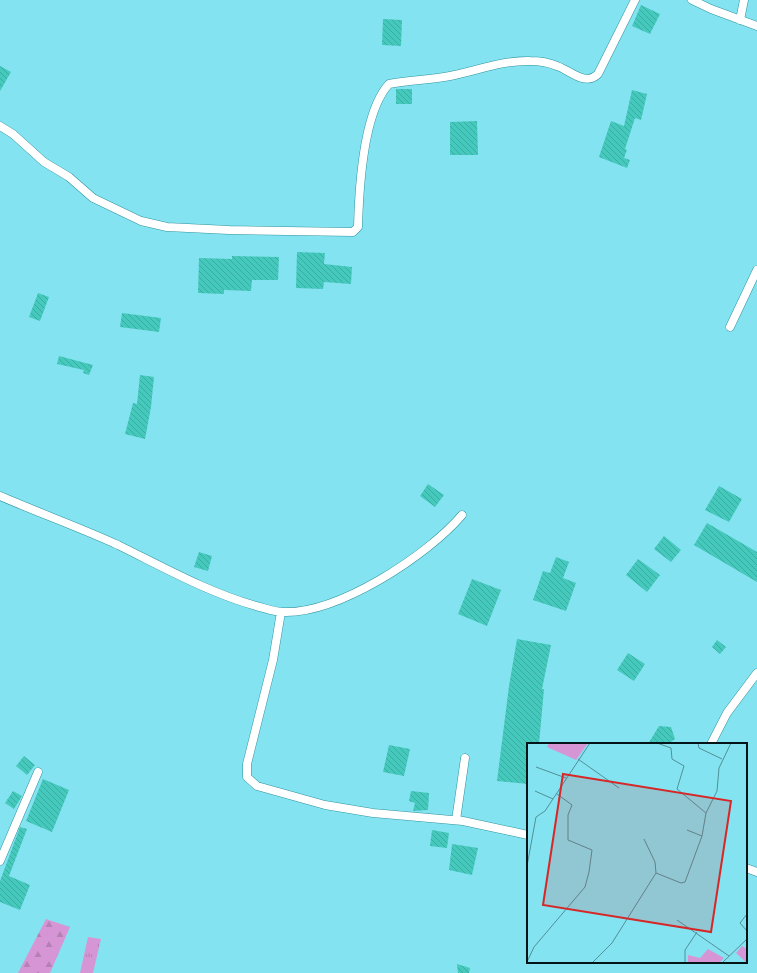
<svg xmlns="http://www.w3.org/2000/svg" width="757" height="973" viewBox="0 0 757 973" font-family="'Fira Sans Condensed',sans-serif">
<defs>
<pattern id="grass-tufts" width="24" height="20" patternUnits="userSpaceOnUse"><rect width="24" height="20" fill="#d696d5"/><path d="M3 7l-1-3M5 7V3M7 7l1-3M15 17l-1-3M17 17v-4M19 17l1-3" fill="none" stroke="#b680b6"/></pattern>
<pattern id="forest-firs" width="22" height="20" patternUnits="userSpaceOnUse"><rect width="22" height="20" fill="#d696d5"/><path d="M5 1l3.5 6h-7zM16 11l3.5 6h-7z" fill="#b680b6"/></pattern>
<pattern id="building-back-hatch" width="6" height="6" patternUnits="userSpaceOnUse"><rect width="6" height="6" fill="#45c9bd"/><path d="M-1 5l2 2M0 0l6 6M5-1l2 2" fill="none" stroke="#3baca2"/></pattern>
</defs>
<rect width="100%" height="100%" fill="#84e3f0"/>
<path fill="url(#grass-tufts)" d="M88 937 101 939 93 973H80Z"/>
<path fill="url(#forest-firs)" d="M46 919 70 927 50 973H18Z"/>
<path fill="url(#building-back-hatch)" d="M641 5 660 14 650 34 632 26Z
M383 19 402 20 401 46 382 45Z
M0 66 11 72 0 91Z
M396 89H412V104H396Z
M632 90 647 94 641 120 635 118 625 149 627 150 624 158 630 160 627 168 599 157 611 121 624 126Z
M477 121 478 155H450V122Z
M297 252 325 253 324 264 352 267 351 284 324 282 323 289 296 288Z
M232 256 279 257 278 280H252L251 291 224 290V294L198 293 199 258 232 259Z
M38 293 49 297 40 321 29 317Z
M122 313 161 318 159 332 120 327Z
M59 356 93 365 89 375 83 373 84 370 57 364Z
M140 375 154 377 151 407 145 439 125 434 133 403 137 404Z
M428 484 444 495 435 507 420 496Z
M719 486 742 499 729 522 705 510Z
M707 523 757 552V582L694 545Z
M664 536 681 550 671 562 654 549Z
M199 552 212 556 208 571 194 567Z
M556 557 569 562 563 578 576 583 566 611 533 600 543 571 550 573Z
M638 559 660 575 647 592 626 575Z
M472 579 501 590 487 626 458 614Z
M517 639 551 645 542 689H544L539 744H528V784L497 781 509 686Z
M717 640 726 647 720 654 712 647Z
M628 653 645 664 634 681 617 670Z
M659 726 671 727 675 739 668 744H648Z
M389 745 410 749 404 776 383 772Z
M24 756 35 765 27 775 16 766Z
M43 779 69 790 52 832 26 821Z
M13 791 22 796 14 809 5 803Z
M411 791 429 793 428 810 413 811 415 803 409 801Z
M20 827 27 829 9 876 30 885 20 910 0 902V881Z
M432 830 449 833 447 848 430 846Z
M452 844 478 848 472 875 449 870Z
M457 964 470 968 469 973H458Z"/>
<g fill="none" stroke-linecap="round" stroke-linejoin="round">
<g stroke="#2f94a0" stroke-width="9">
<path id="minor" d="M692 0 711 9 757 26
M740 20 744 0
M0 126 13 134 44 162 69 177 93 198 141 221 167 227 229 230 353 232 358 227C359 190 363 112 389 84 409 80 430 80 450 76 476 71 503 60 530 61 538 61 550 63 557 66 570 70 585 87 598 74L635 0
M730 327 757 270
M0 496C39 513 79 527 118 545 163 567 207 592 256 606 265 608 274 612 283 612 338 614 427 556 462 515
M281 612 273 660 247 764V777L257 786 325 805 373 813 463 821 528 835
M711 744 727 713 757 673
M456 820 465 758
M0 861 38 772
M746 868 757 872"/>
</g>
<use href="#minor" stroke="#fff" stroke-width="8"/>
</g>
<g transform="translate(527 743)">
<rect width="220" height="220" fill="#84e3f0"/>
<path d="M215 203 220 206V220L209 210Z" fill="#d696d5"/>
<path d="M22 0H61L49 17 20 4ZM181 206 197 215 192 220H161V212L173 215Z" fill="#d696d5"/>
<path fill="none" stroke="#509099" stroke-width="1" d="M130 0 144 5 145 16 157 23 150 46 179 70M171 0 172 5 195 16M51 16 92 45M9 24 39 35M8 48 26 56M160 87 175 93M0 123 9 74 18 68 63 0M129 130 154 140 158 139 175 93 179 70 190 48 192 25 204 0M220 171 213 180 220 188M150 177 202 213M0 219 7 204 58 144 62 129 65 107 41 97V72L45 62 30 51M65 220 85 200 129 130 128 119 117 96M158 220V207L170 189M195 220 220 196"/>
<path fill="#d62828" fill-opacity="0.15" stroke="#d62828" stroke-width="2" d="M36 31 204 58 184 189 16 162Z"/>
<rect width="220" height="220" fill="none" stroke="#021417" stroke-width="2"/>
</g>
</svg>
